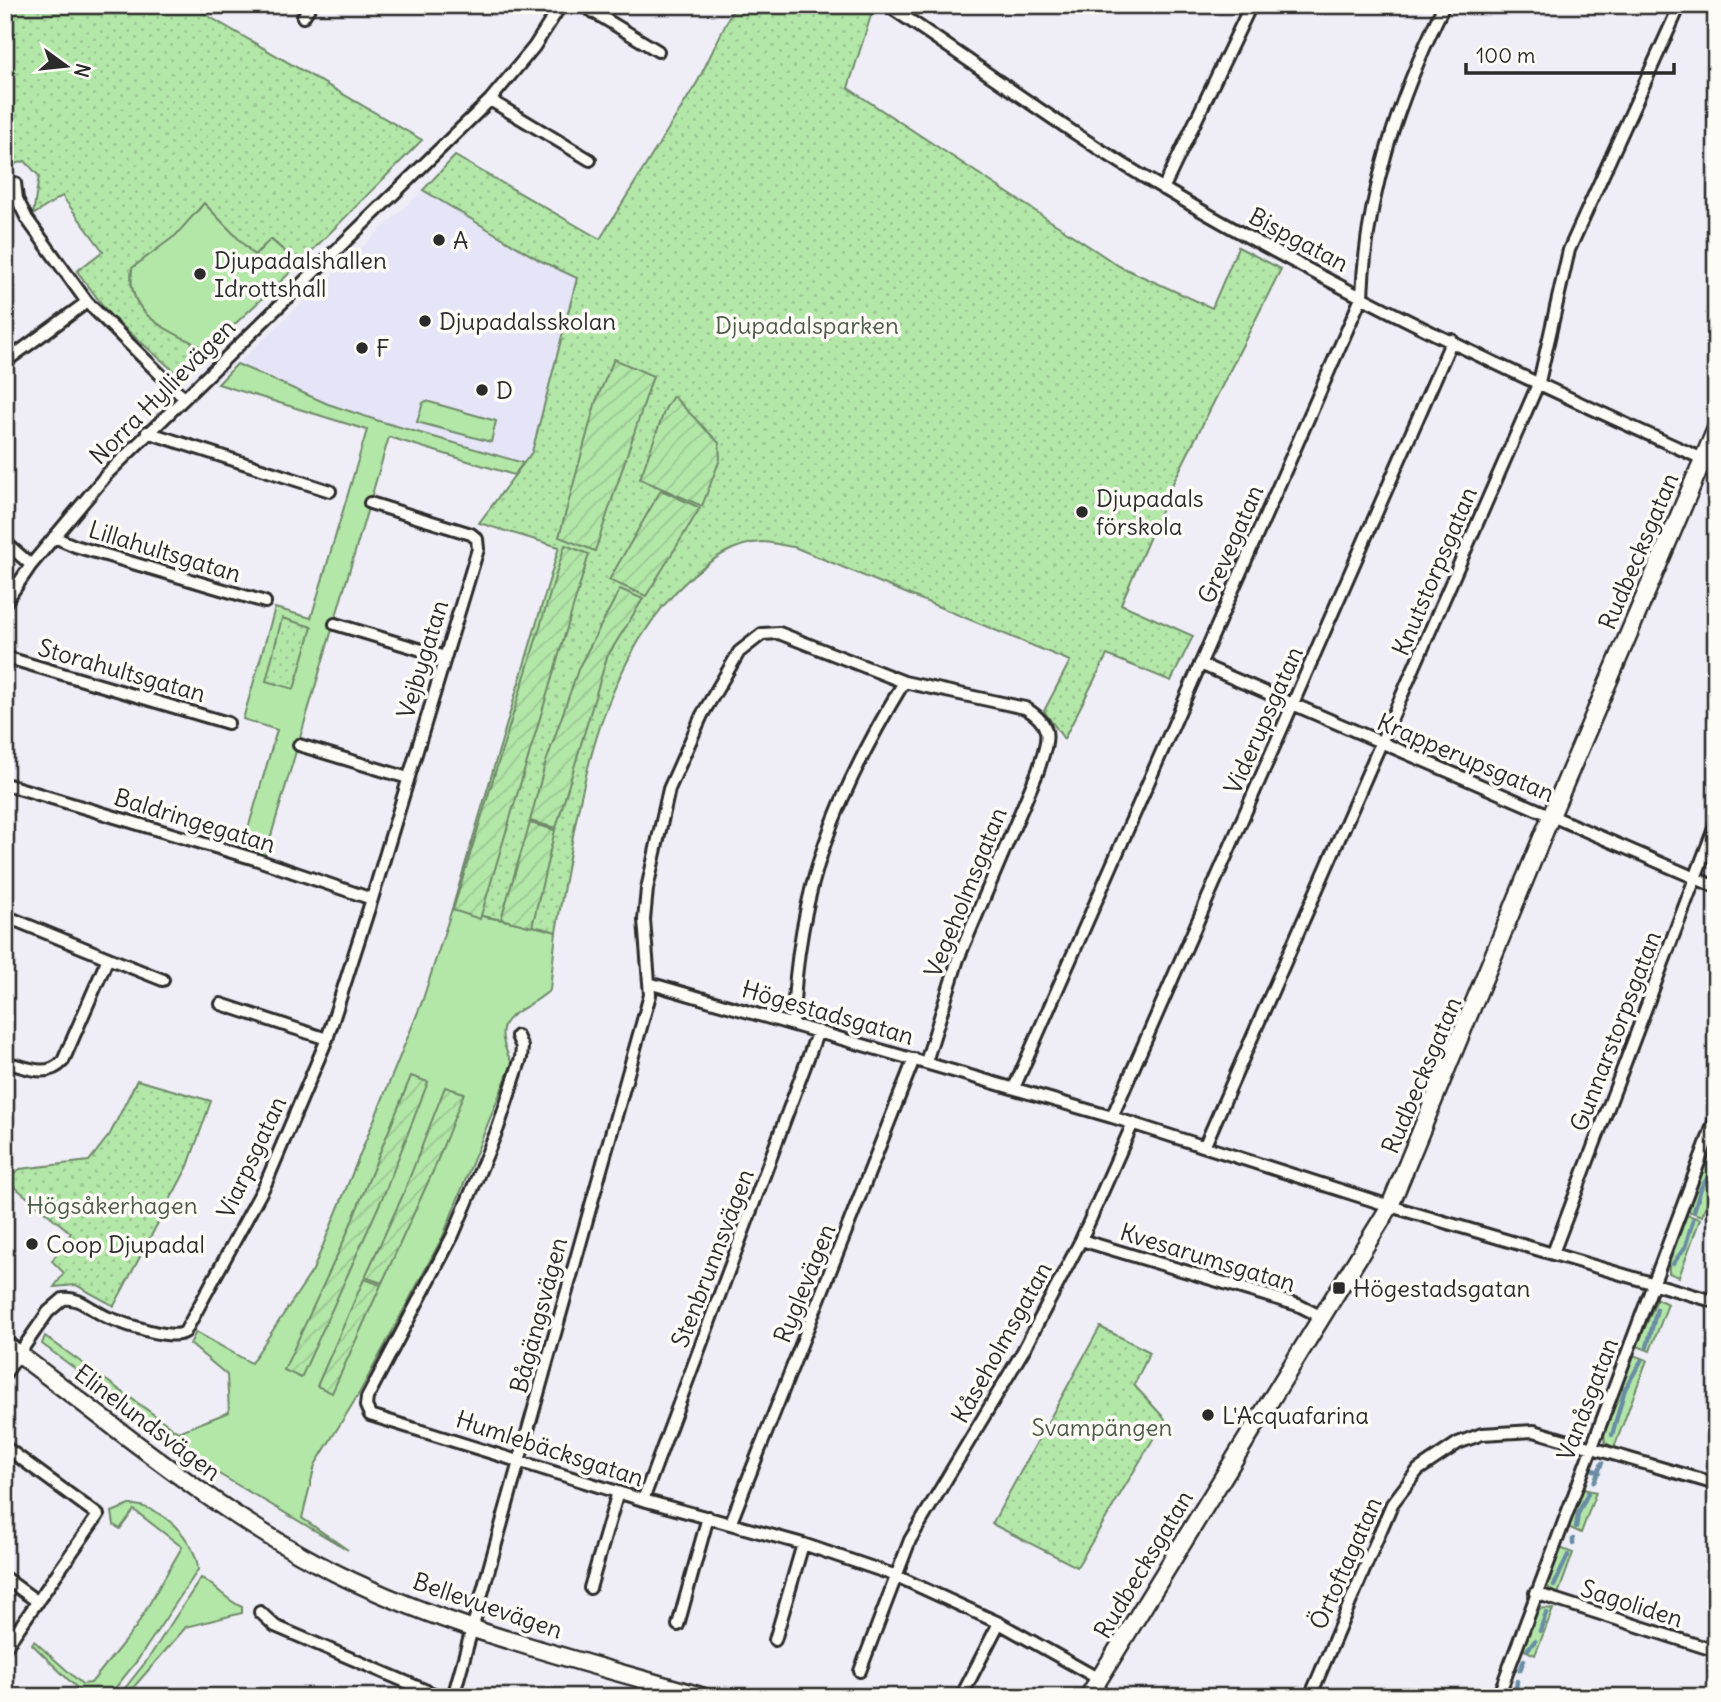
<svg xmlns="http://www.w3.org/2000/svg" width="1721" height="1702" viewBox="0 0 1721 1702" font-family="Delius,sans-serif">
<defs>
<pattern id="park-dots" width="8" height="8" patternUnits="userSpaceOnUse" patternTransform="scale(1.75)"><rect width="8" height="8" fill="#b3e7a8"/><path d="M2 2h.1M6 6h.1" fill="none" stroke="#9ac691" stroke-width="1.8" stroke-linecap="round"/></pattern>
<pattern id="garden-furrows" width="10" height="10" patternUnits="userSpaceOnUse" patternTransform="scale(1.75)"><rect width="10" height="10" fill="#b3e7a8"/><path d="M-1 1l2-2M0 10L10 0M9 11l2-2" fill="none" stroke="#9ac691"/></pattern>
</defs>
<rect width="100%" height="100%" fill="#efeef7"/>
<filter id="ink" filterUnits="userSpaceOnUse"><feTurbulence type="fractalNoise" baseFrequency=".0143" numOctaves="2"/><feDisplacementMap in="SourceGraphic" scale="14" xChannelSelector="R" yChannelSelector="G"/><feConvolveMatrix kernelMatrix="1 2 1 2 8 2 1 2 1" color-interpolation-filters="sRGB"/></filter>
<g filter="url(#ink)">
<path fill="#e5e5f7" d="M423 190 539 260 577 278 549 391 532 452 523 463 379 421 328 404 237 364Z"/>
<path fill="#b3e7a8" stroke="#6f896a" stroke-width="2" d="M204 203 255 255 270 239 288 254 295 268 207 350C171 331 125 318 132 268L196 213Z
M237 364 328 404 379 421 523 463 514 475 389 437 265 856 242 849 277 730 243 719 275 608 311 618 367 430 218 384Z
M426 401 496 421 491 442 417 422 423 403Z
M452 909C487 919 521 921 556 932L550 990C520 1017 485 1013 512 1063L443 1236 360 1392 315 1465 302 1518 348 1550 207 1467 42 1344 45 1336 178 1432 229 1412 227 1375 190 1344 196 1332 251 1363 313 1270 422 1002Z
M1716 1138V1178L1702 1216 1688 1211Z
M1687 1215 1700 1219 1679 1277 1669 1273V1264Z
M1657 1299 1668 1304 1650 1351 1637 1346Z
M1633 1355 1647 1360 1614 1448 1605 1442 1604 1432Z
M1583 1489 1596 1492 1581 1533 1568 1527Z
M129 1505C159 1503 197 1540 198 1570L137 1661 108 1697H86L32 1644 34 1641 82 1684 91 1683 136 1627 182 1547 134 1510 120 1529 114 1525 112 1512Z
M1560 1548 1573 1553 1557 1597 1547 1586Z
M201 1578C209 1580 227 1601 242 1607V1613L186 1627 125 1697H118L148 1659Z
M1543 1608 1553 1609 1535 1655 1522 1649 1536 1612Z"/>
<path fill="url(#park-dots)" stroke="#6f896a" stroke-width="2" d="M5 5H189L422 140 295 268 288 254 271 239 254 255 204 203 176 235 132 268C124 317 172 331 207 350L182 378 110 315 77 271 103 251 62 196 33 215 39 176 25 161 5 167Z
M735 5 874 6 848 88 1119 266 1212 308 1238 247 1281 269 1172 485 1121 604 1193 636 1171 681 1107 655 1064 739 1044 711 1070 661 794 547C784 546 772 542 762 542 735 543 712 559 692 576 594 664 578 809 556 932 521 921 487 919 452 909L559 547 479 523 532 452 577 278 539 260 423 190 455 156 600 239 698 81Z
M282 618 312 627 294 689 266 681Z
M137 1080 211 1101 188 1166 114 1306 76 1285 54 1287 64 1273 52 1261 71 1233 11 1184 14 1174 20 1169 89 1161 110 1134Z
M1100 1327 1150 1352 1134 1385 1165 1419 1077 1567 992 1524Z"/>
<path fill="url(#garden-furrows)" stroke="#6f896a" stroke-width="2" d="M614 359 653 376 595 551 559 537 596 401Z
M673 396 719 443 720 459 702 506 640 479 665 409Z
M661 490 700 508 646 596 609 580Z
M565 545 589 554 480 919 453 910Z
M620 589 643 599 607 657 556 828 530 821 544 768 579 667Z
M530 823 555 830 532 927 501 919Z
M411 1076 428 1082 385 1192 301 1378 284 1370 345 1238Z
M445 1087 464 1093 434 1169 382 1283 365 1277 402 1197Z
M364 1279 381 1285 332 1393 317 1386Z"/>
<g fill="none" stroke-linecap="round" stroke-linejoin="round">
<path stroke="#6b8da4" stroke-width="4.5" d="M1694 1211 1701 1188 1715 1166
M1673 1264 1685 1247 1693 1220
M1647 1347 1657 1309
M1612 1435 1625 1389 1641 1361
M1591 1469 1599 1472
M1594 1482 1602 1463
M1576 1527 1578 1514 1588 1493
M1573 1544V1539
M1554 1586 1568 1555
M1540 1631 1546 1613
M1528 1649 1535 1641
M1520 1670 1524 1660
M1515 1697 1517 1681"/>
<g stroke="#2b2b2b" stroke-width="16">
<path id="street" d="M582 5 658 51
M887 5C979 66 1071 135 1166 190 1342 294 1529 381 1716 465
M303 17 311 5
M490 100 590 160
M15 183 17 199 27 219 87 302 183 397
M1163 189 1251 5
M5 362 87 302
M147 432 330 491
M54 537 75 546 265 602
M5 542 31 565
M5 603 31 565 108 473 490 100 534 47 561 5
M335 624 445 657
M5 657 228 723
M1200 664 1716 887
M299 745 408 778
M5 784 255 859 372 899
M5 916 108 958 63 1061C47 1079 26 1067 5 1062
M108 958 163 980
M652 984 1112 1117 1390 1206 1716 1302
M221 1004 327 1039
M793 1023C797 890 836 794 904 682
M517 1036 522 1047 521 1058 498 1128 453 1235 367 1398 366 1406 370 1415 643 1500 803 1544 894 1575 999 1623 1099 1679
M1014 1088 1362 296C1366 193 1399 98 1444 5
M1112 1117 1452 340
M1205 1145 1539 382 1569 250 1680 5
M1081 1240 1298 1305 1322 1317
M1553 1253 1716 823
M5 1374 48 1312 63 1299C80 1296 93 1312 109 1318 124 1324 172 1341 185 1332L265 1185 327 1039 372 899 478 549 477 539 471 534 370 503
M5 1447 98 1515 5 1648
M643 1500 818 1031
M731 1522 914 1059
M5 1578 38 1602
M590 1588 618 1492
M1535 1593 1716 1651
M260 1612 275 1626 441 1697
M678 1625 708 1517
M775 1640 803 1544
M860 1671 910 1540 1023 1351 1081 1240 1133 1123
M453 1697 650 995 644 920 647 889 669 789 702 715 739 652 762 634 779 633 904 682 1025 708C1056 726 1047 741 1038 771L958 959 926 1062
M961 1697 999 1623
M1310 1697 1392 1504 1418 1470 1458 1443 1482 1434 1534 1431 1716 1484
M1498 1697 1716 1117"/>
</g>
<g stroke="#2b2b2b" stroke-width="21">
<path id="secondary" d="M5 1344C107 1419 206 1505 318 1564 437 1627 575 1659 704 1697
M1088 1697 1390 1206 1551 816 1716 429"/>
</g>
<use href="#street" stroke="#fdfcf7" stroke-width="10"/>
<use href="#secondary" stroke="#fdfcf7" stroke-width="16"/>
</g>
</g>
<g fill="#2b2b2b" stroke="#fdfcf7" stroke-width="2.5">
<circle cx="439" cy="240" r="7"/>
<circle cx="200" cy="274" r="7"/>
<circle cx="425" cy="321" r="7"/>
<circle cx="362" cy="348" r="7"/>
<circle cx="482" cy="390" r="7"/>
<circle cx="1082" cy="512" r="7"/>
<circle cx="32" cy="1244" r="7"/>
<rect x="1332" y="1281" width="14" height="14" rx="3.5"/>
<circle cx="1208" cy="1415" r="7"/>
</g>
<g text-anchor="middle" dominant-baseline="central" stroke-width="7" stroke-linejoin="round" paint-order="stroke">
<g font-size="24" fill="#2b2b2b" stroke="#fdfcf7">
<text transform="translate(1299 239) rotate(28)">Bispgatan</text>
<text transform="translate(162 391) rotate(-45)">Norra Hyllievägen</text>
<text transform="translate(1230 544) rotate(-66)">Grevegatan</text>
<text transform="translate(165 551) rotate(17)">Lillahultsgatan</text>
<text transform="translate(1638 551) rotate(-67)">Rudbecksgatan</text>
<text transform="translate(1434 571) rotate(-67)">Knutstorpsgatan</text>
<text transform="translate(422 659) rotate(-73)">Vejbygatan</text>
<text transform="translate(122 670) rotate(16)">Storahultsgatan</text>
<text transform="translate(1263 720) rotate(-66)">Viderupsgatan</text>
<text transform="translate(1466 757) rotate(23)">Krapperupsgatan</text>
<text transform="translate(195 820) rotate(17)">Baldringegatan</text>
<text transform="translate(965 892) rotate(-68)">Vegeholmsgatan</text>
<text transform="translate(828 1012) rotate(16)">Högestadsgatan</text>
<text transform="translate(1615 1031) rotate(-69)">Gunnarstorpsgatan</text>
<text transform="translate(1421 1075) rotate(-67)">Rudbecksgatan</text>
<text transform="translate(251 1157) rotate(-65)">Viarpsgatan</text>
<text transform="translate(1208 1257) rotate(17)">Kvesarumsgatan</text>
<text transform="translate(712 1258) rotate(-69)">Stenbrunnsvägen</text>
<text transform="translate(804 1283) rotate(-68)">Ryglevägen</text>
<text transform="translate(538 1315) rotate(-75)">Bågängsvägen</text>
<text transform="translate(1001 1342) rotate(-61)">Kåseholmsgatan</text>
<text transform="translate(1587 1399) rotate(-69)">Vanåsgatan</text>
<text transform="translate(148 1422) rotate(37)">Elinelundsvägen</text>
<text transform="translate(550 1448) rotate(18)">Humlebäcksgatan</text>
<text transform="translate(1345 1563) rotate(-66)">Örtoftagatan</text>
<text transform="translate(1143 1564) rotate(-59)">Rudbecksgatan</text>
<text transform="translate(1632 1603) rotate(18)">Sagoliden</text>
<text transform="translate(488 1605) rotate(19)">Bellevuevägen</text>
</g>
<g font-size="24" fill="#2b2b2b" stroke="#fdfcf7" text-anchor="start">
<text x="453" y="240">A</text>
<text x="214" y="260">Djupadalshallen<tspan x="214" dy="28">Idrottshall</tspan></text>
<text x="439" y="321">Djupadalsskolan</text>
<text x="376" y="348">F</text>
<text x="496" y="390">D</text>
<text x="1096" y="498">Djupadals<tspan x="1096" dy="28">förskola</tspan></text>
<text x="46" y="1244">Coop Djupadal</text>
<text x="1353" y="1288">Högestadsgatan</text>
<text x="1222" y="1415">L'Acquafarina</text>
</g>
<g font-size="24" fill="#4d5a4a" stroke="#fdfcf7">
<text x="807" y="325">Djupadalsparken</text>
<text x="112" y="1205">Högsåkerhagen</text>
<text x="1102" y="1427">Svampängen</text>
</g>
</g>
<rect width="1721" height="1702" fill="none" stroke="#fdfcf7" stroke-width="28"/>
<rect x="14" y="14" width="1693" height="1674" fill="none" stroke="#2b2b2b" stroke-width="2.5" filter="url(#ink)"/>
<g transform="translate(66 66) rotate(105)" stroke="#fdfcf7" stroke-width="5" paint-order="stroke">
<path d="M0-5L12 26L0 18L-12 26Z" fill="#2b2b2b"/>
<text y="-10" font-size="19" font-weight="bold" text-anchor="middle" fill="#2b2b2b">N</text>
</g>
<path d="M1466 63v10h208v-10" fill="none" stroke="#2b2b2b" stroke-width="3.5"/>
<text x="1476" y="63" font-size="21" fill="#2b2b2b" stroke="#fdfcf7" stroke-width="5" paint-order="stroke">100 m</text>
</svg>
